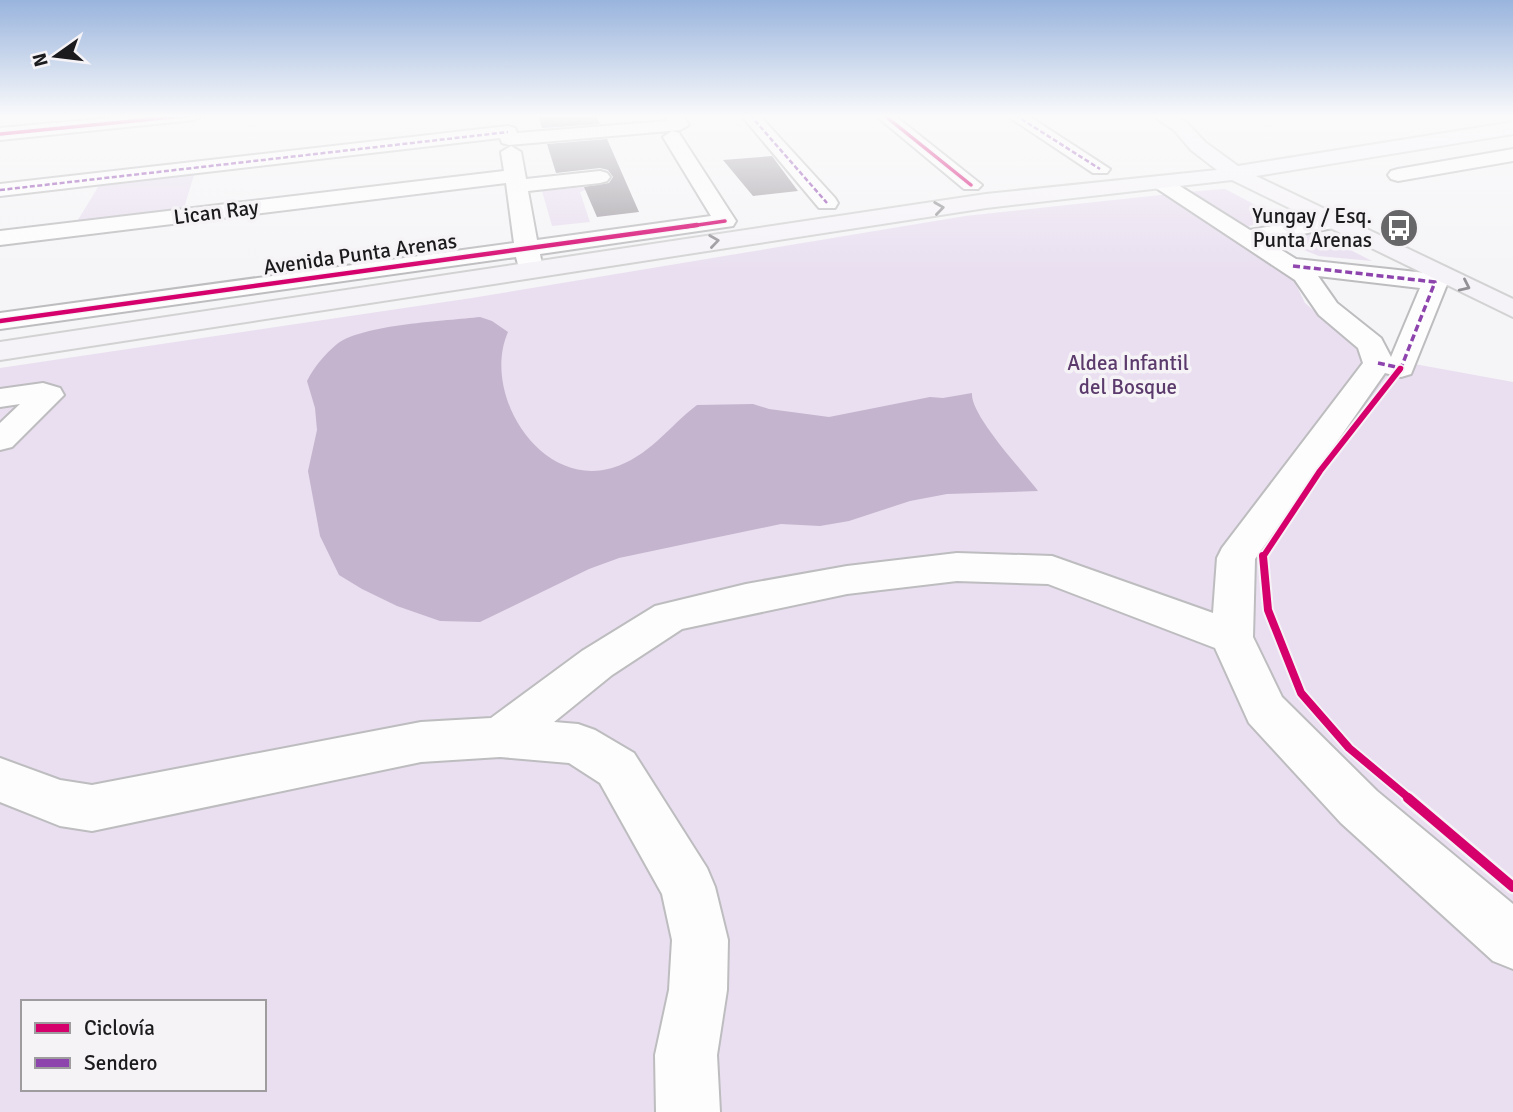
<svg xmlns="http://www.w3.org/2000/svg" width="1513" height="1112" viewBox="0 0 1513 1112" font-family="Signika,sans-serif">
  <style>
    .green { fill: #e9dff0; fill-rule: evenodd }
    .water { fill: #c4b4cd }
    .building { fill: #a49fa6 }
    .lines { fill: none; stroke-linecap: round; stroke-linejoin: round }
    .minor-casing { stroke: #bdbcbe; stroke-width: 4 }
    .major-casing { stroke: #d2d2d3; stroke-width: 4 }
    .minor { fill: #fefdfe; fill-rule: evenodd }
    .major { fill: #f6f3f8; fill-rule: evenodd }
    .quiet-far1 { stroke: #8e44ad; stroke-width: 2.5; stroke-dasharray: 5 2.5; stroke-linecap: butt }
    .quiet { stroke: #8e44ad; stroke-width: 3.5; stroke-dasharray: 7 3.5; stroke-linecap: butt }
    .cycleway-far4-casing { stroke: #f6f3f7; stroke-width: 6 }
    .cycleway-far3-casing { stroke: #f6f3f7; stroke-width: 7 }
    .cycleway-far2-casing { stroke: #f6f3f7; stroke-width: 10 }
    .cycleway-far1-casing { stroke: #f6f3f7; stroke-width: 12 }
    .cycleway-casing { stroke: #f6f3f7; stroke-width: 15 }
    .cycleway-far4 { stroke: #d6006c; stroke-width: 3.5 }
    .cycleway-far3 { stroke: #d6006c; stroke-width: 4.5 }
    .cycleway-far2 { stroke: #d6006c; stroke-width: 6 }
    .cycleway-far1 { stroke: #d6006c; stroke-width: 8 }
    .cycleway { stroke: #d6006c; stroke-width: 10 }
    .oneway { stroke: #939195 }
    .labels { text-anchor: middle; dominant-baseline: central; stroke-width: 7; stroke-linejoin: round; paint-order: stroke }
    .far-street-label { font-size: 21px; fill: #1b1a1c; stroke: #f6f3f7 }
    .far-poi-label { font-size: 21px; fill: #1b1a1c; stroke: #f6f3f7; text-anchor: end }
    .far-park-label { font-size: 21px; fill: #5b3a6c; stroke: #f6f3f7 }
  </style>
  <rect width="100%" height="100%" fill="#f5f4f6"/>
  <!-- green -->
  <path class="green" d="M195,172L183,211L76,223L100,184Z
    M596,186L580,192L590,222L552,226L542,191Z
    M1225,189L1280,218L1246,227L1185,192Z
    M1170,194L1288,268L1305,303L1365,355L1513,382V1112H0V368L472,298L965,216ZM23,1002H264V1089H23Z
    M1298,234L1323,236L1372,261L1319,256L1274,238Z"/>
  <!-- water -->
  <path class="water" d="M480,317L492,321L508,332C481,393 540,489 612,468C649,457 668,427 697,405L753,404L769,409L829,417L930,397L943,398L972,393C970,415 1022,470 1038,491L947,494L910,501L849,521L820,526L781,524L690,543L619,558L589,569L480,622L440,621L397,606L362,589L339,575L320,536L308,471L317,430L315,408L307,381C314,367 325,354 337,344C363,324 447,321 480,317Z"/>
  <!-- building -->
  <path class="building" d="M538,115H596L600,124L542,128Z
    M607,139L639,212L597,217L584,187L609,183L613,177L608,170L600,168L556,173L547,144Z
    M772,156L798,191L753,196L723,160Z"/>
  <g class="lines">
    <defs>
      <path id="minor" d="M144,115H203L194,120L0,140V128Z
        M664,115H682L689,125L680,130L509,145L502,143L500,138L0,196V184L508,126L515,128L517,133L668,121Z
        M741,115H759L835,198L838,203L835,208H819Z
        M875,115H894L982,185L978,189H964Z
        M1006,115H1027L1110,169L1107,173H1093Z
        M672,131L679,133L736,221L733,226L540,254L543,270L539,275L530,278L521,275L516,257L0,329V313L514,243L506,183L0,245V231L504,171L501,152L511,146L521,152L526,179L600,171L607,173L610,177L607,181L600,183L528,191L537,240L711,216L663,137Z
        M1513,149V161L1398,181L1391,179L1388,175L1391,171L1398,169Z
        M1160,176L1167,178L1250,230L1330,215L1338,217L1341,222L1338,227L1267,241L1296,259L1435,274L1444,277L1448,282L1411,374L1401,377L1385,373L1255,559L1253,637L1282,697L1377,791L1513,904V969L1493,961L1341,823L1249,723L1215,648L1048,584L957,581L847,594L682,629L612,675L554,722L578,724L595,730L634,753L707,868L715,887L728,940L727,990L717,1055L720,1112H656L655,1055L669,990L672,940L662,894L600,783L569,763L500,757L421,762L92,831L60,826L0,802V758L60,780L92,785L421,722L491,718L582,651L655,606L746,584L847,566L957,553L1052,556L1213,613L1217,558L1222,548L1363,363L1358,348L1319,315L1295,280L1153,186L1150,182L1153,178ZM1318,276L1420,288L1391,357L1381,338L1337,303Z
        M43,383L60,388L64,395L12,447L0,450V423L20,404L0,407V389Z"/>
      <path id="major" d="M1152,115H1173L1186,122L1205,142L1238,166L1513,122V134L1256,176L1513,299V317L1232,180L986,208L0,360V342L986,194L1217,170L1191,150L1174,130Z"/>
    </defs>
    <!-- minor casing -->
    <use href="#minor" class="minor-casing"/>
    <!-- major casing -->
    <use href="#major" class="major-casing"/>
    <!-- minor -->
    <use href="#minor" class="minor"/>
    <!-- major -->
    <use href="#major" class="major"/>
    <!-- quiet-far1 -->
    <path class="quiet-far1" d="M750,115L827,203
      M1015,115L1100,169
      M0,190L508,132"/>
    <!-- quiet -->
    <path class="quiet" d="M1293,266L1435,282L1401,368L1378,363"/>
    <defs>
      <path id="cycleway-far4" d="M884,115L971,185
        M0,134L194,115
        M684,227L725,221"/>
      <path id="cycleway-far3" d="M0,321L697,225
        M1399,371L1401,368"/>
      <path id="cycleway-far2" d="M1263,557L1320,471L1400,369"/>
      <path id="cycleway-far1" d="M1263,556L1268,610L1301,693L1349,748L1410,799"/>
      <path id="cycleway" d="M1408,798L1513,887"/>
    </defs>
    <!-- cycleway-far4 casing -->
    <use href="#cycleway-far4" class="cycleway-far4-casing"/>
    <!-- cycleway-far3 casing -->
    <use href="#cycleway-far3" class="cycleway-far3-casing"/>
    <!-- cycleway-far2 casing -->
    <use href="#cycleway-far2" class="cycleway-far2-casing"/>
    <!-- cycleway-far1 casing -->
    <use href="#cycleway-far1" class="cycleway-far1-casing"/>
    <!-- cycleway casing -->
    <use href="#cycleway" class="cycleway-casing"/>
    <!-- cycleway-far4 -->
    <use href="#cycleway-far4" class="cycleway-far4"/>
    <!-- cycleway-far3 -->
    <use href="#cycleway-far3" class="cycleway-far3"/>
    <!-- cycleway-far2 -->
    <use href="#cycleway-far2" class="cycleway-far2"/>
    <!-- cycleway-far1 -->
    <use href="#cycleway-far1" class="cycleway-far1"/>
    <!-- cycleway -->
    <use href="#cycleway" class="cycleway"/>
  </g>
  <!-- one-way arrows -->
  <defs><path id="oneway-chevron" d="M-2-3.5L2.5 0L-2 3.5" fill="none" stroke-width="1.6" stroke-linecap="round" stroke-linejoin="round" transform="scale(1.75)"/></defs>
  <g class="oneway">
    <use href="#oneway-chevron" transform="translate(939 208) rotate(-8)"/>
    <use href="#oneway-chevron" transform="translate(714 241) rotate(-8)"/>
    <use href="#oneway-chevron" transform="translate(1465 286) rotate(25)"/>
  </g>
  <!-- sky -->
  <linearGradient id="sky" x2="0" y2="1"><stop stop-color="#99b4dd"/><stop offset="0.43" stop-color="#fafafb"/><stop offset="1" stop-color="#fafafb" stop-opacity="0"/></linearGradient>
  <rect width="1513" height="270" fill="url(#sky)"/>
  <!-- icons -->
  <defs>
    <symbol id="bus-disc" viewBox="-11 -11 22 22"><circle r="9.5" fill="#676668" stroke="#f6f3f7"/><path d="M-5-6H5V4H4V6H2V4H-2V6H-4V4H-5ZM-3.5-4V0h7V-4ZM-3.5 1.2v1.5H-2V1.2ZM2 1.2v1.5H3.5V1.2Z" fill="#fff"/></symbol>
  </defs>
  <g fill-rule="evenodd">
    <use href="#bus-disc" x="1377" y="206" width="44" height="44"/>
  </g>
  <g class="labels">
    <!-- far-street labels -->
    <g class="far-street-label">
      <text transform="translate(216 212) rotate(-7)">Lican Ray</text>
      <text transform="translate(360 254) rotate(-8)">Avenida Punta Arenas</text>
    </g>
    <!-- far-poi labels -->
    <g class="far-poi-label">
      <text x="1372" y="216">Yungay / Esq.<tspan x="1372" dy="24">Punta Arenas</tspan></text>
    </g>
    <!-- far-park labels -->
    <g class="far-park-label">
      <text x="1128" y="363">Aldea Infantil<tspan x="1128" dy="24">del Bosque</tspan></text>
    </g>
  </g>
  <!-- legend -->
  <rect x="21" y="1000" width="245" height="91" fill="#f6f3f7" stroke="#9e9c9f" stroke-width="2"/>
  <rect x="35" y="1023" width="35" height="10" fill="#d6006c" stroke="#9e9c9f" stroke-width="2"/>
  <text x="84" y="1035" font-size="21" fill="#1b1a1c">Ciclovía</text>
  <rect x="35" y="1058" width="35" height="10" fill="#8e44ad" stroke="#9e9c9f" stroke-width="2"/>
  <text x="84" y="1070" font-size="21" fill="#1b1a1c">Sendero</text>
  <!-- north arrow -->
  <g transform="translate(56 56) rotate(256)" stroke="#f6f3f7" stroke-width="5" paint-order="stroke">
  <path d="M0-5L12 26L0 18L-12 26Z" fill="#1b1a1c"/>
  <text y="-10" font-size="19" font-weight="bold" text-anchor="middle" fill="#1b1a1c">N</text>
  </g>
</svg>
